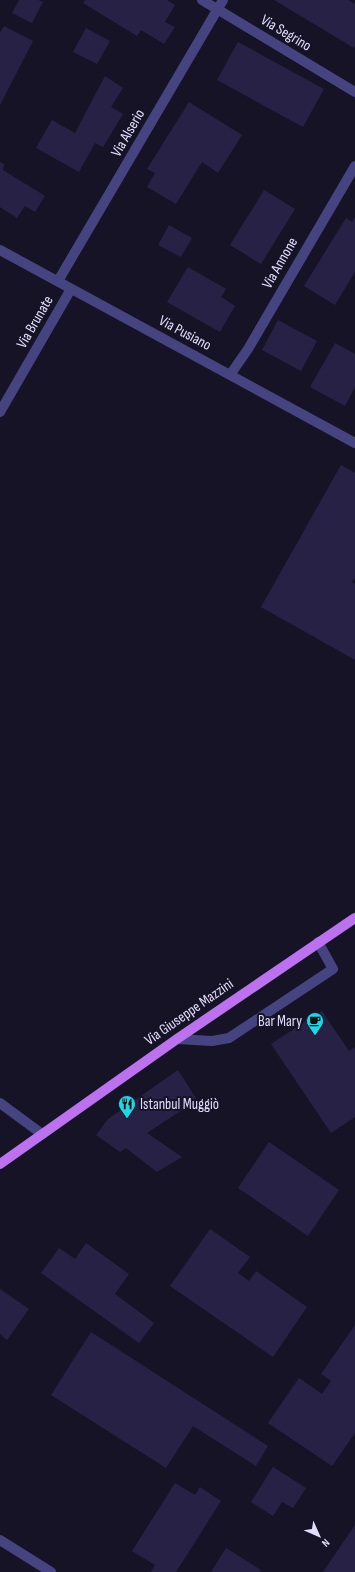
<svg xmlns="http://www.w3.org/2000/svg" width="355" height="1572" viewBox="0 0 355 1572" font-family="'Sofia Sans Condensed',sans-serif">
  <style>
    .building { fill: #282146 }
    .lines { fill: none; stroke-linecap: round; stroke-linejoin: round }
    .service { stroke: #454480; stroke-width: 10 }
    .minor { stroke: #454480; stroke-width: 10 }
    .primary { stroke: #bc71ee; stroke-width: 10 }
    .labels { text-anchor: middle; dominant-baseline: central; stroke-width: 4; stroke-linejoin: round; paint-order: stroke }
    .street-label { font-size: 15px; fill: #e0ddfb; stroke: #161327 }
    .poi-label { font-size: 15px; fill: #e0ddfb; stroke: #161327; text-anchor: end }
  </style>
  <rect width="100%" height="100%" fill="#161327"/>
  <!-- building -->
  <path class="building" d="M19,0H38L43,2L32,23L12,13Z
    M85,0H167L175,5L165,22L175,27L164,44L141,30L137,36L83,3Z
    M274,0H348L355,4V46L354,48Z
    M4,26L33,41L0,105V33Z
    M86,28L110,41L97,64L73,52Z
    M238,42L324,89L303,127L217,80Z
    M105,76L123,88L111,107L123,114L103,147L95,143L79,172L36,148L52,120L75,133Z
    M189,102L242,135L218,173L202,162L176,204L147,187L155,173L147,169Z
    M0,162L4,164L3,170L45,196L35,212L25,206L17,218L0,207Z
    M264,190L295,209L261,264L230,245Z
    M355,217V272L335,305L304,286L346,218L352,222Z
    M169,225L192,238L181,257L158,245Z
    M188,267L226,289L221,297L235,306L220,332L167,302Z
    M278,320L317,341L301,371L262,350Z
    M335,343L355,354V387L345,406L310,387Z
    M341,465L355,473V578L352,582L355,584V660L261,607Z
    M322,1011L349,1051L355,1047V1117L331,1133L271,1044Z
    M178,1070L197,1100L147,1133L182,1157L157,1172L126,1148L120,1152L96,1135L108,1119Z
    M269,1142L339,1190L308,1236L238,1188Z
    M210,1229L250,1257L238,1273L249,1281L256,1271L307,1307L273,1357L170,1286Z
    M86,1243L129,1274L115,1294L154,1323L139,1343L41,1273L59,1248L75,1259Z
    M0,1289L29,1309L7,1340L0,1334Z
    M355,1325V1433L332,1466L268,1423L299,1378L322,1394L331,1381L321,1374Z
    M91,1332L268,1446L256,1466L193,1426L166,1468L51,1395Z
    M273,1467L306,1488L293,1508L282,1502L273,1516L251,1502Z
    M175,1483L195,1495L200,1487L221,1501L176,1572H151L155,1565L132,1551Z
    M355,1525V1572H323Z
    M226,1548L261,1570L259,1572H211Z"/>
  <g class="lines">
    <!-- service -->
    <path class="service" d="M177,1039L212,1041L229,1038L333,969L318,942
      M0,1540L51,1572"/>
    <!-- minor -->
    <path class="minor" d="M202,0L355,92
      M0,250L355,443
      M58,281L223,0
      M230,375L248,349L355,166
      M0,412L71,289
      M0,1103L42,1134"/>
    <!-- primary -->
    <path class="primary" d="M0,1164L177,1039L355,918"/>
  </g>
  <!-- icons -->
  <defs>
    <symbol id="cafe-pin" viewBox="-11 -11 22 30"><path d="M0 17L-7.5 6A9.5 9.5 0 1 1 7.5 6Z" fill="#20d5e4" stroke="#161327"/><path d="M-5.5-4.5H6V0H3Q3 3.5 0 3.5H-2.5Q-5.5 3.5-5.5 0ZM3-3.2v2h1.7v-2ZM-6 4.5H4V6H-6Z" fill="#111"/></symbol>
    <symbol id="restaurant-pin" viewBox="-11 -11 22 30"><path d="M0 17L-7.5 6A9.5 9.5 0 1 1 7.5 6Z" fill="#20d5e4" stroke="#161327"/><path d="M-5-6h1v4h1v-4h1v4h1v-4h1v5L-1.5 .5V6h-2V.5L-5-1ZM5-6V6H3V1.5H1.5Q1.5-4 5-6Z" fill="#111"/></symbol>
  </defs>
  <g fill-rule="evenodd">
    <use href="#cafe-pin" x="305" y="1011" width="20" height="27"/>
    <use href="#restaurant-pin" x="117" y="1094" width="20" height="27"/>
  </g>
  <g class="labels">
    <!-- street labels -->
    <g class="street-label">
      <text transform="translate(286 33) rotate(31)">Via Segrino</text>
      <text transform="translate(128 133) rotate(-60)">Via Alserio</text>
      <text transform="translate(280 263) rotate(-60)">Via Annone</text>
      <text transform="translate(35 322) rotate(-60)">Via Brunate</text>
      <text transform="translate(185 333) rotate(28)">Via Pusiano</text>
      <text transform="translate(189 1012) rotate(-35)">Via Giuseppe Mazzini</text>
    </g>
    <!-- poi labels -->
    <g class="poi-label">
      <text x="302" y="1021">Bar Mary</text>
      <text x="140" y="1104" text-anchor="start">Istanbul Muggiò</text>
    </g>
  </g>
  <!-- north arrow -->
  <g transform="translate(319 1536) rotate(135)" stroke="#161327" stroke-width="3" paint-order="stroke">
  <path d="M0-3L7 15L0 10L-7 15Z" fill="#e0ddfb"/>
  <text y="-6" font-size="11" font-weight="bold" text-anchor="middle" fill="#e0ddfb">N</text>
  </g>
</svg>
